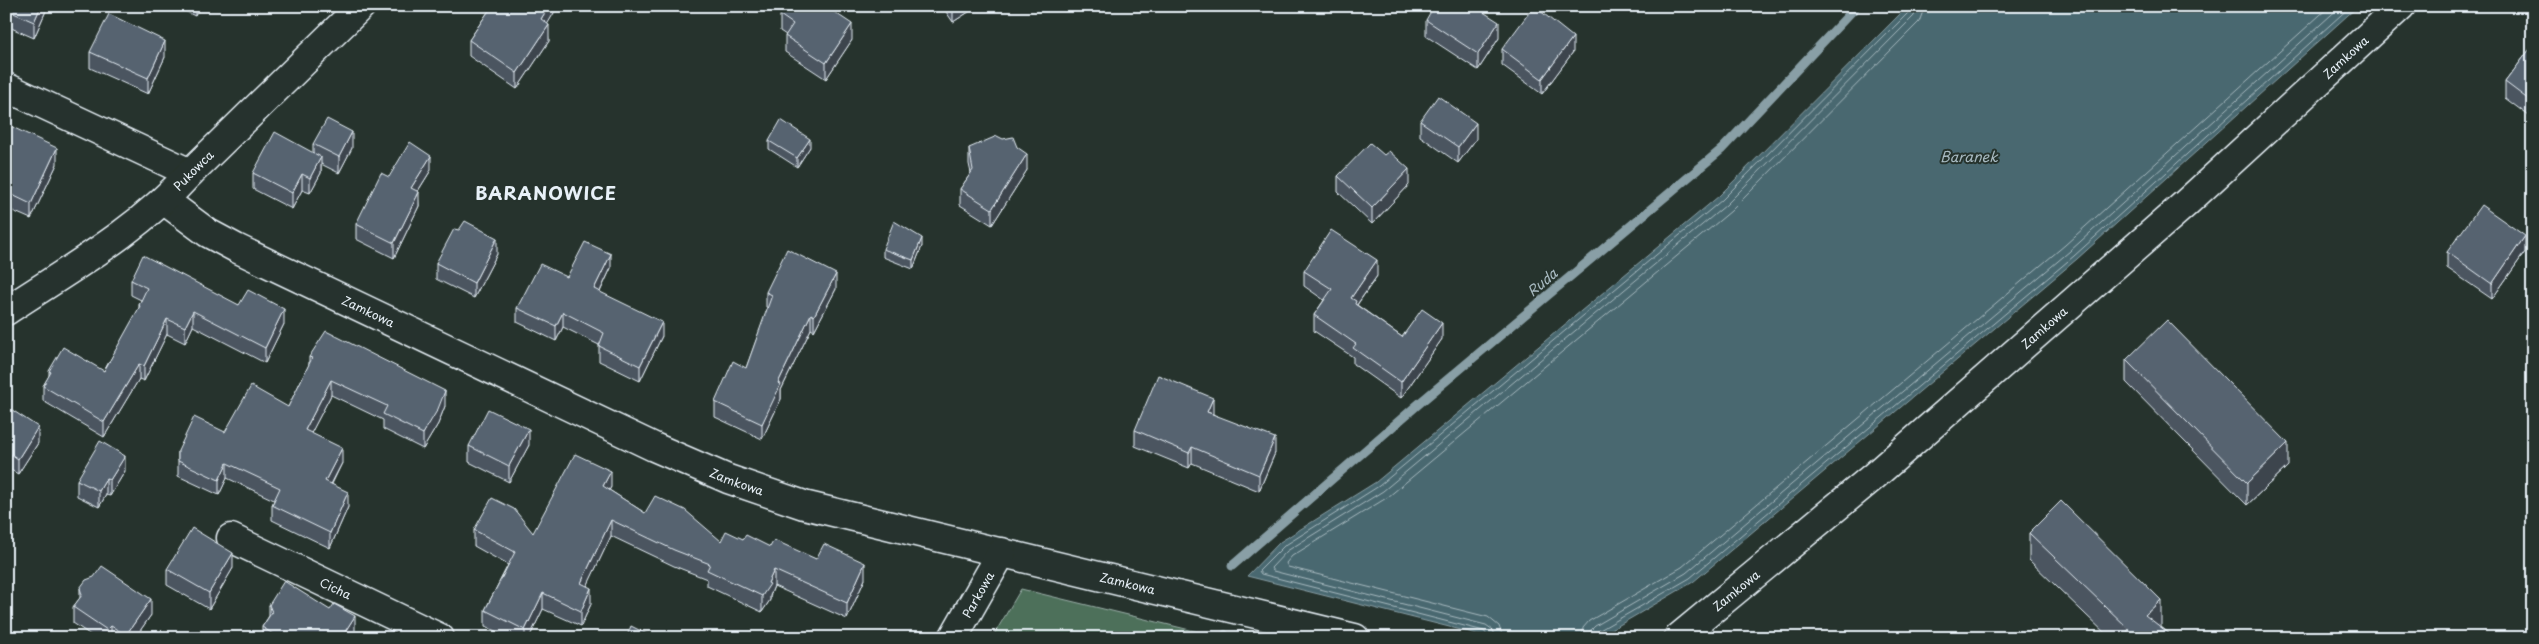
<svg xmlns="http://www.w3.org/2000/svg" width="2539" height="644" viewBox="0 0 2539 644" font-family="'Playpen Sans',sans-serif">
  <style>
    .green { fill: #4e6f5a; stroke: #9bb0a9 }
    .water { fill: #49686f; stroke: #899fa6 }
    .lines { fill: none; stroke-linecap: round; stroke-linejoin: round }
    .shore { stroke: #a8bac1; stroke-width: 1 }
    .stream { stroke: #899fa6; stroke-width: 9 }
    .minor-casing { stroke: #e8f1f8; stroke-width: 31 }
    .minor { stroke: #26332d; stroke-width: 28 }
    .wall { fill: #4b5560; stroke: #e8f1f8 }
    .shaded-wall { fill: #3d454e; stroke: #e8f1f8 }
    .building { fill: #576370; stroke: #e8f1f8 }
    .labels { text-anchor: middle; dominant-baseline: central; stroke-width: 4; stroke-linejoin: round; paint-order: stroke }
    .street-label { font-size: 12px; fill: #e8f1f8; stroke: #26332d }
    .water-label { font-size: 14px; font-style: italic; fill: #a8bac1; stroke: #26332d }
    .district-label { font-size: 18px; font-weight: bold; letter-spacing: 1px; fill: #e8f1f8; stroke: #26332d }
  </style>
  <rect width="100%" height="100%" fill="#26332d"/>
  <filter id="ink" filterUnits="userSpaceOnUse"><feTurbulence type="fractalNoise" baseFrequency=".02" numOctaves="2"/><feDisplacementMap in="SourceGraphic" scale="10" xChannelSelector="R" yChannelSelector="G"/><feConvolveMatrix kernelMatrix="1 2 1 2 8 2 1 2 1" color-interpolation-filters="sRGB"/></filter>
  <g filter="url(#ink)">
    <!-- green -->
    <path class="green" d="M1021,589L1223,638H992Z"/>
    <!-- water -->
    <path class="water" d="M1908,6H2358L2077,259L1693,582L1597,638H1493L1247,576L1280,542L1376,482L1719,196Z"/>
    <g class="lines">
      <!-- shore -->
      <path class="shore" d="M1489,638L1484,631L1261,574L1259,571L1284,546L1379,486L1722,200L1909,12L1911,6
        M1495,638L1493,630L1486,625L1273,571L1271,568L1287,551L1383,491L1726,205L1914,16L1917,6
        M1503,638L1499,626L1488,617L1288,567L1286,563L1292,556L1388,497L1731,211L1919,22L1925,6
        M1582,638L1583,628L1589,621L1682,567L2065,245L2330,6
        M1589,638L1590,631L1595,626L1686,573L2070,251L2341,6
        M1596,638L1598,631L1690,578L2074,256L2351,6"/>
      <!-- stream -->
      <path class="stream" d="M1232,566L1422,401L1722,149L1857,6
        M1225,638V635"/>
      <defs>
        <g id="minor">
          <path d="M6,87L190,173"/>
          <path id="s1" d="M165,201L208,233L236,248L654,447L728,479L804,505L1355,638"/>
          <path id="s2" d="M6,311C71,268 138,231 190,173L361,6"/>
          <path id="s3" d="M231,538L440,638"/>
          <path id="s4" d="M953,638L1002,552"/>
          <path id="s5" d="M1678,638L1874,476L2185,204L2401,6"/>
        </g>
      </defs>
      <!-- minor casing -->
      <use href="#minor" class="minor-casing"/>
      <!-- minor -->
      <use href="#minor" class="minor"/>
    </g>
    <!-- wall -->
    <path class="wall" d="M6,6H48L34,38L9,27L6,31Z
      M174,6H200L195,16Z
      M492,6H558L547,24L549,41L517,89L469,56V40Z
      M942,6H978L953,22Z
      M780,15L852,40L826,79L785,52V36L786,35L780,31Z
      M1426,20L1499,38L1478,70L1426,36Z
      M2533,45V119L2505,98V82Z
      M1502,49L1573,52L1542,94L1502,65Z
      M90,52L165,57L148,94L90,68Z
      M1420,121L1476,139L1458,163L1420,136Z
      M6,134L57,164L31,219L6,208Z
      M769,141L810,147L797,167L769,149Z
      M313,144L352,148L339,173L321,164V173L310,193L302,190L292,209L253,189V173L313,153Z
      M1017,147L1027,170L992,225L960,205V189L971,173L969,164V148Z
      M431,170L418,191L419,206L394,258L356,239V224L389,177Z
      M1338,176L1409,185L1372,224L1338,192Z
      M922,246L913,269L883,257V249Z
      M2447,252H2525L2492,299L2447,268Z
      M497,254L474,298L436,279V263Z
      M611,268L600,292L662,336L640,381L599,361V345L563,327L556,341L517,322V308L567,277Z
      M1304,271L1377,276L1357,305L1402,337L1442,339L1401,398L1353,364V357L1314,331V315L1324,300L1304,286Z
      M131,280L239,305L284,324L265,363L193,326L185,343L167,334L144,381L139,379L104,437L43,401V386L49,376V371H104L139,310V305L141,300L131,295Z
      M836,289L814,331L811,329L781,390V399L762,439L715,417V402L746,368L768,308L766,307V292Z
      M309,357L445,406L438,424L423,449L383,429V420L331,395L311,433L342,463L332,484L348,507L330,548L272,520V505L274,500L227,478L219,495L178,476V451L288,407L309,365Z
      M2126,360L2288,466L2247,505L2126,382Z
      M6,406L38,443L18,474L11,470Z
      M1213,414L1275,453L1259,491L1192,463L1189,468L1135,446V430Z
      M529,445L509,482L469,462V446Z
      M125,471L110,496L106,495L99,507L77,496V480Z
      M611,487L609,490L645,513L721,541L743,539L770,547L816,559L865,579L847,619L774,586L770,596V600L762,612L707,586V579L674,566L611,536L587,586L591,604L581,626L543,609L529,638H509L485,626V610L508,565L474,546V530L533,533Z
      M2029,533L2161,627L2175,638H2110L2029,560Z
      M233,568L209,609L167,585V569Z
      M80,588L151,615L135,638H95L73,623V607L80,598Z
      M269,605L355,632L351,638H262V627L269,616Z"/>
    <!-- shaded-wall -->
    <path class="shaded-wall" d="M41,6H48L34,38V22Z
      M195,6H200L195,16Z
      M549,6H558L541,35V19Z
      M953,6H978L953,22Z
      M9,11V27L6,31V15Z
      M1499,22V38L1478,70V54Z
      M852,24V40L826,79V63Z
      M549,25V41L517,89V73Z
      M1573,37V52L1542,94V79Z
      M165,41V57L148,94V78Z
      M1476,123V139L1458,163V147Z
      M352,132V148L339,173V157Z
      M810,139V147L797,167V158Z
      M57,148V164L31,219V204Z
      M1027,154V170L992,225V209Z
      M431,156V170L411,202V188Z
      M321,157V173L310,193V178Z
      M1409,169V185L1372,224V208Z
      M302,174V190L292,209V193Z
      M419,192V206L394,258V243Z
      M2525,236V252L2492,299V284Z
      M497,238V254L474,298V283Z
      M922,238V246L913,269V260Z
      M611,254V268L594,304V289Z
      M1377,260V276L1356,306L1351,298Z
      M836,274V289L814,331V316Z
      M284,309V324L265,363V348Z
      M193,311V326L185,343V327Z
      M563,312V327L556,341V326Z
      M811,314V329L781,390V399L762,439V424L778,383Z
      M167,319V334L144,381V366Z
      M662,322V336L640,381V366Z
      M1442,323V339L1401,398V382Z
      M139,364V379L104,437V422Z
      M331,380V395L305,445V430Z
      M445,391V406L438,424L423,449V434Z
      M1213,398V414L1207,412Z
      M38,427V443L18,474V459Z
      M529,429V445L509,482V466Z
      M1275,438V453L1259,491V475Z
      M2288,443V466L2247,505V483Z
      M1192,447V463L1189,468V453Z
      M342,448V463L325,496V481Z
      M11,454V470L6,478V462Z
      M125,456V471L110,496V480Z
      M227,463V478L219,495V480Z
      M611,471V487L603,502V486Z
      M106,479V495L99,507V491Z
      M348,492V507L330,548V533Z
      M611,520V536L581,599V583Z
      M233,553V568L209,609V593Z
      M865,563V579L847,619V603Z
      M774,570V586L770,596V600L762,612V596Z
      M591,588V604L581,626V611Z
      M543,593V609L529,638H525V630Z
      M151,599V615L135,638H126V635Z
      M2161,600V627L2149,638L2145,615Z
      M355,616V632L351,638H341Z
      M111,626V638H107V630Z"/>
    <!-- building -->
    <path class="building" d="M6,6H41L34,22L9,11L6,15Z
      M492,6H549L541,19L549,25L517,73L469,40Z
      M786,6H825L852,24L826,63L785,36L793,24L780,15Z
      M1434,6H1474L1499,22L1478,54L1426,20Z
      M1534,6L1573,37L1542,79L1502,49Z
      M109,14L165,41L148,78L90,52Z
      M2533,45V103L2505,82Z
      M1438,96L1476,123L1458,147L1420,121Z
      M327,119L352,132L339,157L313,144Z
      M781,120L810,139L797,158L769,141Z
      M10,126L57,148L31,204L6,192V134Z
      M275,132L321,157L310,178L302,174L292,193L253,173Z
      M997,136L1003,139L1013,137L1017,147L1027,154L992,209L960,189L973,170L969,148Z
      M410,142L431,156L411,188L419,192L394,243L356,224L381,173L389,177Z
      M1370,143L1384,155L1389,151L1409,169L1372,208L1338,176Z
      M2481,205L2525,236L2492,284L2447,252Z
      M465,221L497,238L474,283L436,263L454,229L459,230Z
      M894,221L922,238L913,260L883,249Z
      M1331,230L1377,260L1351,298L1356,301L1355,304L1402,337L1422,309L1442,323L1401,382L1353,348L1356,344L1314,315L1332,289L1304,271Z
      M585,242L611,254L594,289L662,322L640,366L599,346L604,333L563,312L556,326L517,308L540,264L567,277Z
      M787,249L836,274L814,316L811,314L778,383L781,384L762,424L715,402L733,361L746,368L772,295L766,292Z
      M143,255L239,305L248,290L284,309L265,348L193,311L185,327L167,319L144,366L139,364L104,422L43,386L51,372L49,371L63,347L104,371L140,306L139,305L147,288L131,280Z
      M2167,320L2288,443L2247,483L2126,360Z
      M326,331L445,391L438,409L423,434L383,414L387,406L331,380L305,430L342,448L325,481L348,492L330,533L272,505L280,488L227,463L219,480L178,461V451L194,417L225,432L251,386L288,407L312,358L309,357Z
      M1158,375L1213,398L1207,412L1275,438L1259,475L1192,447L1189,453L1135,430Z
      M6,406L38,427L18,459L11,454L6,462Z
      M488,409L529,429L509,466L469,446Z
      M100,441L125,456L110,480L106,479L99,491L77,480Z
      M575,454L611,471L603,486L645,513L655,496L685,510L721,541L726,531L743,539L746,535L770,547L774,540L816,559L824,544L865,563L847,603L774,570L768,583L770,584L762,596L707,570L710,564L674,550L611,520L581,583L591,588L581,611L543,593L525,630L485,610L515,552L474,530L492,498L514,509L533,533Z
      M2061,501L2161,600L2145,615L2175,638H2123L2129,629L2029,533Z
      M192,528L233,553L209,593L167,569Z
      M102,566L151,599L126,635L111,626L107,630L73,607L82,595L80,588L86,580L94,577Z
      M284,581L330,610L334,604L355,616L341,638H279L262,627L272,612L269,605Z
      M631,626L655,638H626Z"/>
  </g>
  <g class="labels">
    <!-- street labels -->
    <g class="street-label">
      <text stroke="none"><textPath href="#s5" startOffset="885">Zamkowa</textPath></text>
      <text stroke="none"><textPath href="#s2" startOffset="235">Pukowca</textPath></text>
      <text stroke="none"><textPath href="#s1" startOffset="232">Zamkowa</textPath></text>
      <text stroke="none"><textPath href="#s5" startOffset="480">Zamkowa</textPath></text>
      <text stroke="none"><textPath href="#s1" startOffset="638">Zamkowa</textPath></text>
      <text stroke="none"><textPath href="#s1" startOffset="1042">Zamkowa</textPath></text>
      <text stroke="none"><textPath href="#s3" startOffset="116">Cicha</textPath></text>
      <text stroke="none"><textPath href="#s5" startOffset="75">Zamkowa</textPath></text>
      <text stroke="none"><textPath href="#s4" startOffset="50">Parkowa</textPath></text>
    </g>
    <!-- water labels -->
    <g class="water-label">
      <text x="1969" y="156">Baranek</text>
      <text transform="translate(1542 282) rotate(-40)">Ruda</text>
    </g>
    <!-- district labels -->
    <g class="district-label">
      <text x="546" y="192">BARANOWICE</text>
    </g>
  </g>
  <!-- margin -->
  <rect width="2539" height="644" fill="none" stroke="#26332d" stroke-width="25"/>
  <rect x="12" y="12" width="2514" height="619" fill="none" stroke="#e8f1f8" stroke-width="2" filter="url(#ink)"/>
</svg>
